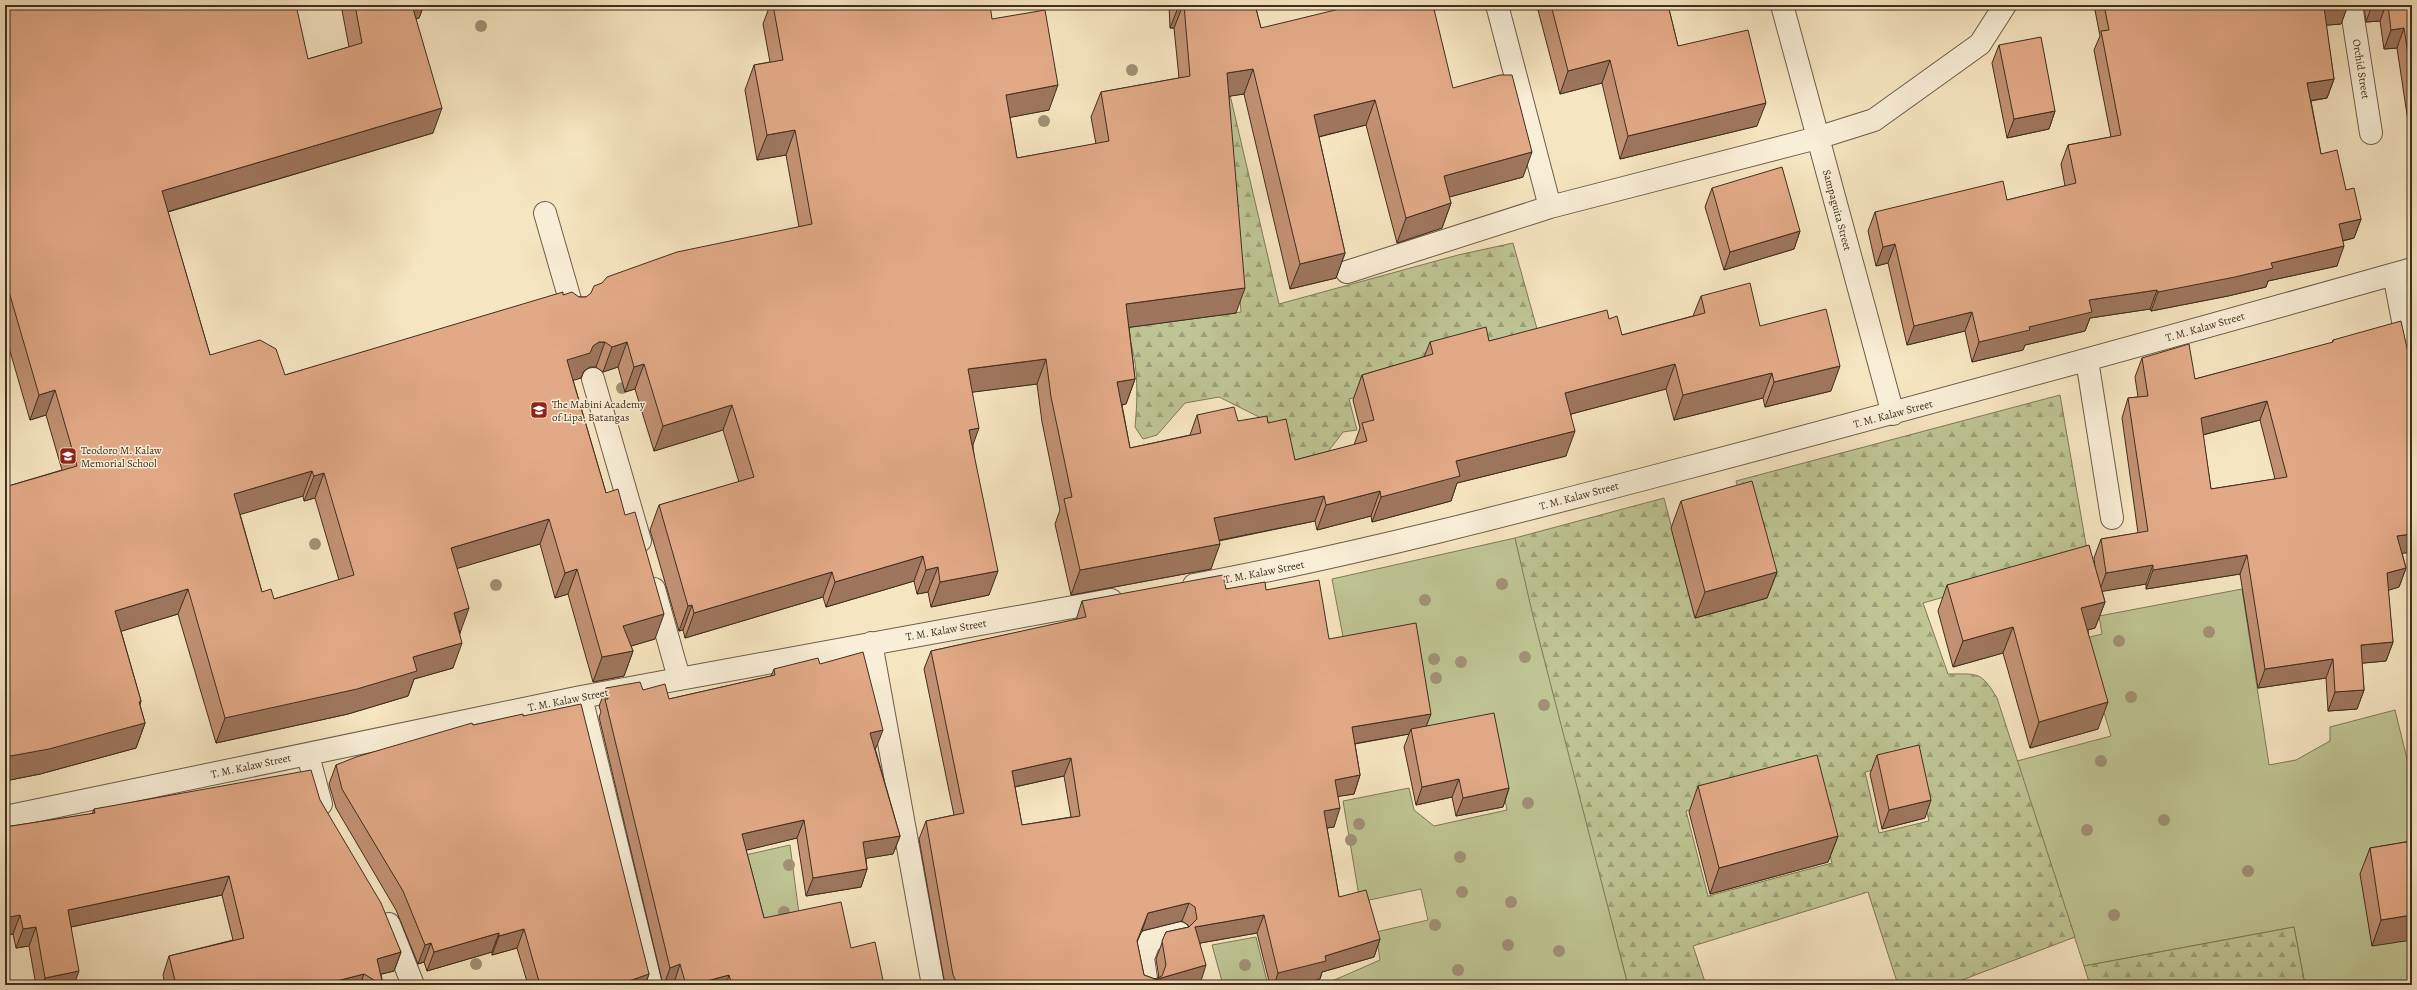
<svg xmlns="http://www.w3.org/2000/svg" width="2417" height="990" viewBox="0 0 2417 990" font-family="Alegreya,serif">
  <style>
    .green { fill: #bec492; stroke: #807958 }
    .forest { fill: url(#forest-firs); stroke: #807958; fill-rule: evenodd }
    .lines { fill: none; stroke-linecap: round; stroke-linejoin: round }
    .minor-casing { stroke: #6e5c48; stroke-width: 24 }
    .minor { stroke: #f9eed7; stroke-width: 22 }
    .tree { fill: #a09175 }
    .wall { fill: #c29173; stroke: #412e1f; fill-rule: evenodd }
    .shaded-wall { fill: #9e765e; stroke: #412e1f }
    .building { fill: #e2a986; stroke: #412e1f; fill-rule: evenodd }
    .labels { text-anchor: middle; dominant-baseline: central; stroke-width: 3; stroke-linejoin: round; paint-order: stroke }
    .street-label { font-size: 11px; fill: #412e1f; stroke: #f9eed7 }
    .poi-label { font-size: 11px; fill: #412e1f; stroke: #f9eed7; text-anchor: start }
  </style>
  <defs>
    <pattern id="forest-firs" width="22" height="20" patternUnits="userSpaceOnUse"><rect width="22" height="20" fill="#bec492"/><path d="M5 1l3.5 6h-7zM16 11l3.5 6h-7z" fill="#9ca077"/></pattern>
  </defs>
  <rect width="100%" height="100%" fill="#f6e5c1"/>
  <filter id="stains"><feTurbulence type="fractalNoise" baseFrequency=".005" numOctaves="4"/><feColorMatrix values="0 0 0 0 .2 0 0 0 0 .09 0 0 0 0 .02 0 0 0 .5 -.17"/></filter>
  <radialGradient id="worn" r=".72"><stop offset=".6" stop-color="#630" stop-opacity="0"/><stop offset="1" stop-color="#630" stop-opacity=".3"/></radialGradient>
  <!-- green -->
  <path class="green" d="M1515,538L1628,985H1323L1380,960L1376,932L1428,920L1421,889L1360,902L1343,801L1409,788L1414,810L1434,826L1507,810L1490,727L1427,738L1345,647L1332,579Z
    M2242,589L2269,765L2296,760L2330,741V727L2395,710L2412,779V985H2305L2294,927L2084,966L2017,761L2111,736L2082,639L2102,634L2099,616Z
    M790,845L801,929L777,985L741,856Z
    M1256,937L1268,985H1223L1212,945Z"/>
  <!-- forest -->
  <path class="forest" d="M1223,65L1279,304L1458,255L1513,243L1539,336L1387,388L1349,399L1357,430L1343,432L1314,470L1292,459L1277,426L1219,397L1185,403L1157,435L1143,439L1135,427C1138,396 1139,357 1125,328L1241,312Z
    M2060,395L2088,556L1923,603L1948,674C1978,674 1981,671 1997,698L2075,937L1949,985H1898L1868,892L1693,946L1706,985H1628L1533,616L1515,538L1664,498L1695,618L1767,598L1736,481ZM1915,760L1929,821L1879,833L1865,772ZM1810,778L1832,863L1708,896L1686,811Z
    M2294,927L2305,985H2090L2084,966Z"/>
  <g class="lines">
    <defs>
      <path id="minor" d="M1497,5L1550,207
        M1782,5L1893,414
        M2351,5L2371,133
        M545,213L573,310
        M1347,272L1550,207L1817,138L1874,120L1980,44L2005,5
        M2394,274L2412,368
        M2087,360L2112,518
        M593,379L640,541
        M1194,585C1360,554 1523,511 1686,468C1929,404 2170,337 2412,269
        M654,589L679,678
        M871,643L933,985
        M581,697L651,985
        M308,755L321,804
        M5,817L581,697L1111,600
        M389,924L413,985
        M1147,985L1143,958L1150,940L1179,933"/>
    </defs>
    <!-- minor casing -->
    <use href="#minor" class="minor-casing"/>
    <!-- minor -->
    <use href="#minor" class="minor"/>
  </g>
  <!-- trees -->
  <g class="tree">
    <circle cx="481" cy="26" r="6"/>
    <circle cx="1132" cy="70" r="6"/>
    <circle cx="1044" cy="121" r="6"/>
    <circle cx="622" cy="388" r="6"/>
    <circle cx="315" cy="544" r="6"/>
    <circle cx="1502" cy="584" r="6"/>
    <circle cx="496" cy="585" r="6"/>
    <circle cx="1425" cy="600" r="6"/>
    <circle cx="2209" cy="632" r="6"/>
    <circle cx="2119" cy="641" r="6"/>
    <circle cx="1525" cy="657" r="6"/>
    <circle cx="1434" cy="659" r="6"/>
    <circle cx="1461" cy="662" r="6"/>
    <circle cx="1436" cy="678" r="6"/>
    <circle cx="2131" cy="697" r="6"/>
    <circle cx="1544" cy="705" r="6"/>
    <circle cx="2101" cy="761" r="6"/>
    <circle cx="1528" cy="803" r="6"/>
    <circle cx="2164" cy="820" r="6"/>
    <circle cx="1359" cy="824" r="6"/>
    <circle cx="2087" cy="830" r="6"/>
    <circle cx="1351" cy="840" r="6"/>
    <circle cx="1460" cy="857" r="6"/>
    <circle cx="789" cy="865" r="6"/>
    <circle cx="2248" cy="871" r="6"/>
    <circle cx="1462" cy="892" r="6"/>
    <circle cx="1511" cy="902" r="6"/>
    <circle cx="784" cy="912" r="6"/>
    <circle cx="2114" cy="915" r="6"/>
    <circle cx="1435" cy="925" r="6"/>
    <circle cx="1508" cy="945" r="6"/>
    <circle cx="1559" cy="951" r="6"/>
    <circle cx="476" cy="964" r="6"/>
    <circle cx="1245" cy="965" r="6"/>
    <circle cx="1458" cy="970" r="6"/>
  </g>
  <!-- wall -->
  <path class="wall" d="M5,5L308,59L349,47L341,5H424L419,18L416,19L433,133L168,212L210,355L285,375L563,295L579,297H586L799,227L786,155L757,160L745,90L754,65L770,62L763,24L770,5L992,19L1049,110L1010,117L1017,158L1096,144L1091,117L1101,92L1179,78L1174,28H1170L1169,5H1255L1261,28L1453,88L1523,177L1449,197L1451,203L1442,228L1397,243L1366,125L1319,137L1345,253L1336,278L1290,289L1244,94L1229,96L1236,313L1129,327L1135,379L1126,404L1122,405L1130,448L1190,435L1197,415L1238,421L1268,423L1295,460L1354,445L1360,428L1353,400L1362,375L1424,357L1430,342L1489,341L1609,319L1622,335L1693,316L1701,296L1760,326L1831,391L1765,407L1763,398L1674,420L1666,389L1571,414L1566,456L1457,483L1451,501L1372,522L1371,516L1317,530L1315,521L1219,541L1211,569L1071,595L1055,524L1060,510L1042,422L1037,384L972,392L973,446L989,595L931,607L928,592L917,594L914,581L826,607L823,597L685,638L683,630L679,631L650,530L659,505L739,482L723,430L654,451L635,389L625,392L618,367L603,372L596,367H590L584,371L581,378L573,380L606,493L655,639L631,646L633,651L624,676L593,682L568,594L555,598L540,544L457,568L460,633L453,668L414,679L408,696L348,714L216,743L178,614L121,631L141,701L140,705L145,723L136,748L40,774L5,781V487L62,470L46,415L30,420L5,334ZM303,496L304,501L315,498L339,580L274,599L262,592L240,514Z
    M1536,5H1668L1678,46L1757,126L1620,159L1602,83L1560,94L1538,10H1537Z
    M2094,5H2348L2341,24L2326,25L2334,79L2327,98L2311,101L2321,154L2346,190L2361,219L2354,238L2343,241L2337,266L2268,281L2266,287L2228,296L2151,311L2150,309L2090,318L2085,331L2025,345L2023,350L1972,362L1965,331L1907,345L1888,263L1876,266L1868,231L1875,212L2007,200L2065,186L2061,164L2068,145L2111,137L2094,50L2100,36Z
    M2364,5H2412V169L2408,151L2411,141L2397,48L2384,49L2380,21L2366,22Z
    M1999,45L2055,111L2049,129L2007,138L1992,63Z
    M1712,188L1800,231L1794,249L1724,270L1705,207Z
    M2333,340L2412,358V552L2402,553L2406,568L2399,587L2388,590L2393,642L2386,661L2362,663L2364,690L2357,709L2328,711L2326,678L2258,688L2240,574L2146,589V584L2102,591L2105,602L2095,628L2088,630L2098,729L2030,748L2003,653L1953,667L1938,611L1947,585L2095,567L2094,558L2101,539L2138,533L2122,418L2128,398L2138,397L2135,377L2142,358L2195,379L2332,343ZM2260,420L2275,479L2211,489L2203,435Z
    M1681,501L1777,572L1767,598L1695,618L1671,528Z
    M1226,589L1266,590L1329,639L1427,726L1509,788L1503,807L1456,816L1452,797L1416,805L1404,747L1409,734L1355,744L1360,775L1354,794L1338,796L1334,827L1327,828L1339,897L1380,939L1374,957L1322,972L1320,979L1297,985H1270L1257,933L1200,943V984L1195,985H945L919,839L926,821L954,815L924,669L931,651L1076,620L1082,601ZM1064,776L1071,817L1022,825L1015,787ZM1182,921L1188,925L1189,927L1166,932L1156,959L1159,978L1155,979L1144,975L1137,942L1142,931Z
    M820,664L876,748H875L900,836L893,854L866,858L867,869L861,887L806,896L797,838L746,850L764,918L851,948L884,985H674V983L666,985H663L599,717L601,712L599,706L606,688L643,690L669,699L771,676L774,669Z
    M523,716L649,974L645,985H528L517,948L492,955V952L427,971L424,962L418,964L396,910L336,808L329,784L336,765L473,725Z
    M1877,755L1925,818L1882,829L1870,774Z
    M1698,786L1838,836L1828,862L1710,894L1689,812Z
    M320,800L401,952L394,971L381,974L383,985H165L163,975L169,956L233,940L222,895L71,927L74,985H36L29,946L16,948L13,934L5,936V827L92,814L94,809Z
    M2412,841L2372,946L2360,874L2370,848Z"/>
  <!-- shaded-wall -->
  <path class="shaded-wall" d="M406,5H424L419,18L400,22Z
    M1179,5H1183L1174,28H1170Z
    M1539,5H1540L1538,10H1537Z
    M2348,5L2341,24L2317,26L2324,7Z
    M2372,5H2386L2380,21L2366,22Z
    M2404,28L2397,48L2384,49L2391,30Z
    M1610,60L1602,83L1560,94L1568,71Z
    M1253,69L1244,94L1218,98L1227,73Z
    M2334,79L2327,98L2300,102L2307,83Z
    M1058,85L1049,110L997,120L1006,95Z
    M1375,100L1366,125L1305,140L1314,115Z
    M1766,103L1757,126L1620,159L1628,136Z
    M442,108L433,133L153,216L162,191Z
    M2055,111L2049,129L2007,138L2014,119Z
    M795,130L786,155L757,160L767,135Z
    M1532,152L1523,177L1435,201L1444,176Z
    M1451,203L1442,228L1397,243L1406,218Z
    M2361,219L2354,238L2332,243L2339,224Z
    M1800,231L1794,249L1724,270L1730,252Z
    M1895,244L1888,263L1876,266L1883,247Z
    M2344,246L2337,266L2268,281L2266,287L2228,296L2151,311L2158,292L2271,263Z
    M1345,253L1336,278L1290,289L1300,264Z
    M1245,288L1236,313L1117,329L1126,304Z
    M2157,290L2150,309L2090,318L2085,331L2025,345L2023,350L1972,362L1979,342L2029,327L2089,300Z
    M1972,312L1965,331L1907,345L1914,326Z
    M599,342H605L596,367H590L584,371L581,378L558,385L567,360Z
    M627,342L618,367L603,372L612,347Z
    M1046,359L1037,384L958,394L968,369Z
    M644,364L635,389L625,392L634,367Z
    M1675,364L1666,389L1556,418L1565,393Z
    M1840,366L1831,391L1765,407L1774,382Z
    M1772,373L1763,398L1674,420L1683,395Z
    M1135,379L1126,404L1108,407L1117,382Z
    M55,390L46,415L30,420L39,395Z
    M2267,401L2260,420L2194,437L2201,418Z
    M732,405L723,430L654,451L663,426Z
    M979,428L970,453L969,430Z
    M1575,431L1566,456L1457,483L1451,501L1372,522L1381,497L1456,461Z
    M312,471L303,496L225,519L234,494Z
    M324,473L315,498L304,501L314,476Z
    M1380,491L1371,516L1317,530L1326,505Z
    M1324,496L1315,521L1205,543L1214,518Z
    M549,519L540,544L442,573L451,548Z
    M2412,534V552L2390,555L2397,536Z
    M1220,544L1211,569L1071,595L1080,570Z
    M2247,555L2240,574L2146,589L2153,570Z
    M923,556L914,581L826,607L835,582Z
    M2153,565L2146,584L2099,592L2106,573Z
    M938,567L928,592L917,594L926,570Z
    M2406,568L2399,587L2380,593L2387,573Z
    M577,569L568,594L555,598L565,573Z
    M998,571L989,595L931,607L940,582Z
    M832,572L823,597L685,638L694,613Z
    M1777,572L1767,598L1695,618L1705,592Z
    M188,589L178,614L106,636L115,611Z
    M2105,602L2095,628L2072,634L2081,608Z
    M692,605L683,630L679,631L688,606Z
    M469,608L460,633L454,613Z
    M664,614L655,639L614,651L623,626Z
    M2013,627L2003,653L1953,667L1963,641Z
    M2393,642L2386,661L2354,664L2361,645Z
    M462,643L453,668L414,679L408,696L348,714L216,743L225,718L413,657Z
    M633,651L624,676L593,682L602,657Z
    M2333,659L2326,678L2258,688L2265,669Z
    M2364,690L2357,709L2328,711L2335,692Z
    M2108,702L2098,729L2030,748L2039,722Z
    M1431,714L1424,732L1411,729L1409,734L1346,745L1352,727Z
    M145,723L136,748L40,774L5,781V757Z
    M883,730L876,748L864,751L870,733Z
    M1071,758L1064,776L1005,789L1012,771Z
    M1360,775L1354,794L1329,798L1335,780Z
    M1459,779L1452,797L1416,805L1422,787Z
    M1509,788L1503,807L1456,816L1463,798Z
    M1931,800L1925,818L1882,829L1889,810Z
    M1340,808L1334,827L1318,829L1324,811Z
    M804,820L797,838L735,853L742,834Z
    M900,836L893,854L856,860L863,842Z
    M1838,836L1828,862L1710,894L1719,868Z
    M867,869L861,887L806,896L813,878Z
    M229,876L222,895L61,929L68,910Z
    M1189,903L1182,921L1142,931L1148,913Z
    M20,915L13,934L5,936V918Z
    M1264,915L1257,933L1189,945L1195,927Z
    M2412,915V940L2372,946L2381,920Z
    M36,927L29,946L16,948L23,929Z
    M524,929L517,948L492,955L499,936Z
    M499,933L492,952L427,971L434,952Z
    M1380,939L1374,957L1322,972L1320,979L1297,985H1274L1278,973L1325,956Z
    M431,943L424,962L418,964L425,945Z
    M401,952L394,971L370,977L377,959Z
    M680,964L674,983L666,985H664L670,968Z
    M1206,965L1200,984L1195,985H1143L1144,983Z
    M79,971L74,985H42L45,978Z
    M364,974L360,985H321Z
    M649,974L645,985H625L626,982Z
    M729,975L726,985H692Z"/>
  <!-- building -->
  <path class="building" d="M5,5H296L308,59L362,43L355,5H412L442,108L162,191L210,355L260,340L276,349L285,375L563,292V295L572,292L579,297H586L591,293L594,286L602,283L607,277L677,252L812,224L795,130L767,135L754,65L783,60L773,5H990L992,19L1045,10L1058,85L1006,95L1017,158L1109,141L1101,92L1190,76L1184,5H1255L1261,28L1356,5H1433L1453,88L1500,75H1512L1532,152L1444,176L1451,203L1406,218L1375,100L1314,115L1345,253L1300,264L1253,69L1227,73L1245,288L1126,304L1135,379L1117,382L1130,448L1201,433L1197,415L1234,407L1238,421L1267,416L1268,423L1286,419L1295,460L1367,441L1362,423L1374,420L1362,375L1433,354L1430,342L1486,327L1489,341L1607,310L1609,319L1617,316L1622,335L1705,313L1701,296L1750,283L1760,326L1826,309L1840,366L1774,382L1772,373L1683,395L1675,364L1565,393L1575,431L1456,461L1460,476L1381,497L1380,491L1326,505L1324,496L1214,518L1220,544L1080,570L1064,499L1072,497L1051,397L1046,359L968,369L979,428L969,430L998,571L940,582L938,567L926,570L923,556L835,582L832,572L694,613L692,605L688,606L659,505L754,477L732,405L663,426L644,364L634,367L627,342L612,347L605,342H599L593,346L590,353L567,360L606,493L618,489L625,515L635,512L664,614L623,626L633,651L602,657L577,569L565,573L549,519L451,548L469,608L454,613L462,643L413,657L417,671L357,689L225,718L188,589L115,611L141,701L139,702L145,723L49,749L5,757V487L77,466L55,390L39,395L5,278V152L8,151L5,138ZM312,471L314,476L324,473L354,575L274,599L271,589L262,592L234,494Z
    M1551,5H1668L1678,46L1748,30L1766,103L1628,136L1610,60L1568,71Z
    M2104,5H2345L2324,7L2334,79L2307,83L2321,154L2337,150L2346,190L2354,188L2361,219L2339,224L2344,246L2271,263L2273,268L2235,277L2158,292L2157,290L2089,300L2092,312L2029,327L2030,330L1979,342L1972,312L1914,326L1895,244L1883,247L1875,212L2003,181L2007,200L2076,183L2068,145L2121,135L2101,31L2109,30Z
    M2388,5H2412V80L2404,28L2391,30Z
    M2041,37L2055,111L2014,119L1999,45Z
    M1782,167L1800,231L1730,252L1712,188Z
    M2401,321L2409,357L2412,358V534L2397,536L2406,568L2387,573L2393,642L2361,645L2364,690L2335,692L2333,659L2265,669L2247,555L2153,570V565L2106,573L2101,539L2148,531L2128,398L2148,396L2142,358L2189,344L2195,379L2333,342V340ZM2267,401L2287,477L2211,489L2201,418Z
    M1752,481L1777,572L1705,592L1681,501Z
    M2089,545L2105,602L2081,608L2108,702L2039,722L2013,627L1963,641L1947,585Z
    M1223,575L1226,589L1265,582L1266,590L1319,580L1329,639L1416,623L1431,714L1352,727L1360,775L1335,780L1340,808L1324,811L1339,897L1366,890L1380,939L1325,956L1326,961L1278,973L1264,915L1195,927L1206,965L1144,983V985H958L953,975L926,821L964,813L931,651L1086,617L1082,601ZM1071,758L1080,816L1022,825L1012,771ZM1189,903L1195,907L1197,919L1189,927L1166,932L1162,941L1166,965L1162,976L1155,979L1144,975L1137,941L1148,913Z
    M863,652L883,730L870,733L900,836L863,842L867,869L813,878L804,820L742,834L764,918L841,902L851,948L875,942L884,985H732L729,975L692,985H686L680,964L670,968L605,699H608L606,688L640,682L643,690L665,684L669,699L775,675L774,669L818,658L820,664Z
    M581,704L649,974L626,982L627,985H540L524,929L499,936V933L434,952L431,943L425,945L403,891L342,789L336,765L356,757L472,723L473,725L523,714V716Z
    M1494,713L1509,788L1463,798L1459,779L1422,787L1411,729Z
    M1919,745L1931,800L1889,810L1877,755Z
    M1817,755L1838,836L1719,868L1698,786Z
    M311,770L320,800L381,903L401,952L377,959L383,985H382L364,974L321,985H176L169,956L244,938L229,876L68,910L79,971L45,978L36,927L23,929L20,915L5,918V827L95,813L94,809Z
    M2412,841V915L2381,920L2370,848Z"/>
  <!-- icons -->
  <defs>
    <symbol id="school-square" viewBox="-11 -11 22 22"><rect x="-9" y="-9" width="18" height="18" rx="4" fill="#8f2418" stroke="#f9eed7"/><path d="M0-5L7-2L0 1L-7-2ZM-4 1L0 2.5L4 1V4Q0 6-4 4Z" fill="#fff"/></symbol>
  </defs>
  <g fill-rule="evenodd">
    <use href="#school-square" x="529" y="400" width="20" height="20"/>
    <use href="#school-square" x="58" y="446" width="20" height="20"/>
  </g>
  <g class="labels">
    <!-- street labels -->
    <g class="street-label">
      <text transform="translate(2361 69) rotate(81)">Orchid Street</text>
      <text transform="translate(1837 210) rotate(75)">Sampaguita Street</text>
      <text transform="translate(2205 327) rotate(-16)">T. M. Kalaw Street</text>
      <text transform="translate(1893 414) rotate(-15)">T. M. Kalaw Street</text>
      <text transform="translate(1579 496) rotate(-15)">T. M. Kalaw Street</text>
      <text transform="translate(1264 572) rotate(-11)">T. M. Kalaw Street</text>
      <text transform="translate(946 630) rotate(-10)">T. M. Kalaw Street</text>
      <text transform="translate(568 700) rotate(-11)">T. M. Kalaw Street</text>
      <text transform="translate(251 766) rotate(-12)">T. M. Kalaw Street</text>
    </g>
    <!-- poi labels -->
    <g class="poi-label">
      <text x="552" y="404">The Mabini Academy<tspan x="552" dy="13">of Lipa, Batangas</tspan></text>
      <text x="81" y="450">Teodoro M. Kalaw<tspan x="81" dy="13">Memorial School</tspan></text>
    </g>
  </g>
  <!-- margin -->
  <rect width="2417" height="990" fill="none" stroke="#f6e5c1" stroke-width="20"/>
  <rect x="6" y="6" width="2405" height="978" fill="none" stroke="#412e1f" stroke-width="2"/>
  <rect x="10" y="10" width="2397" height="970" fill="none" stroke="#412e1f"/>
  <rect width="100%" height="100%" filter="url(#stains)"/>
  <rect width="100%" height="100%" fill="url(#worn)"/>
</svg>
